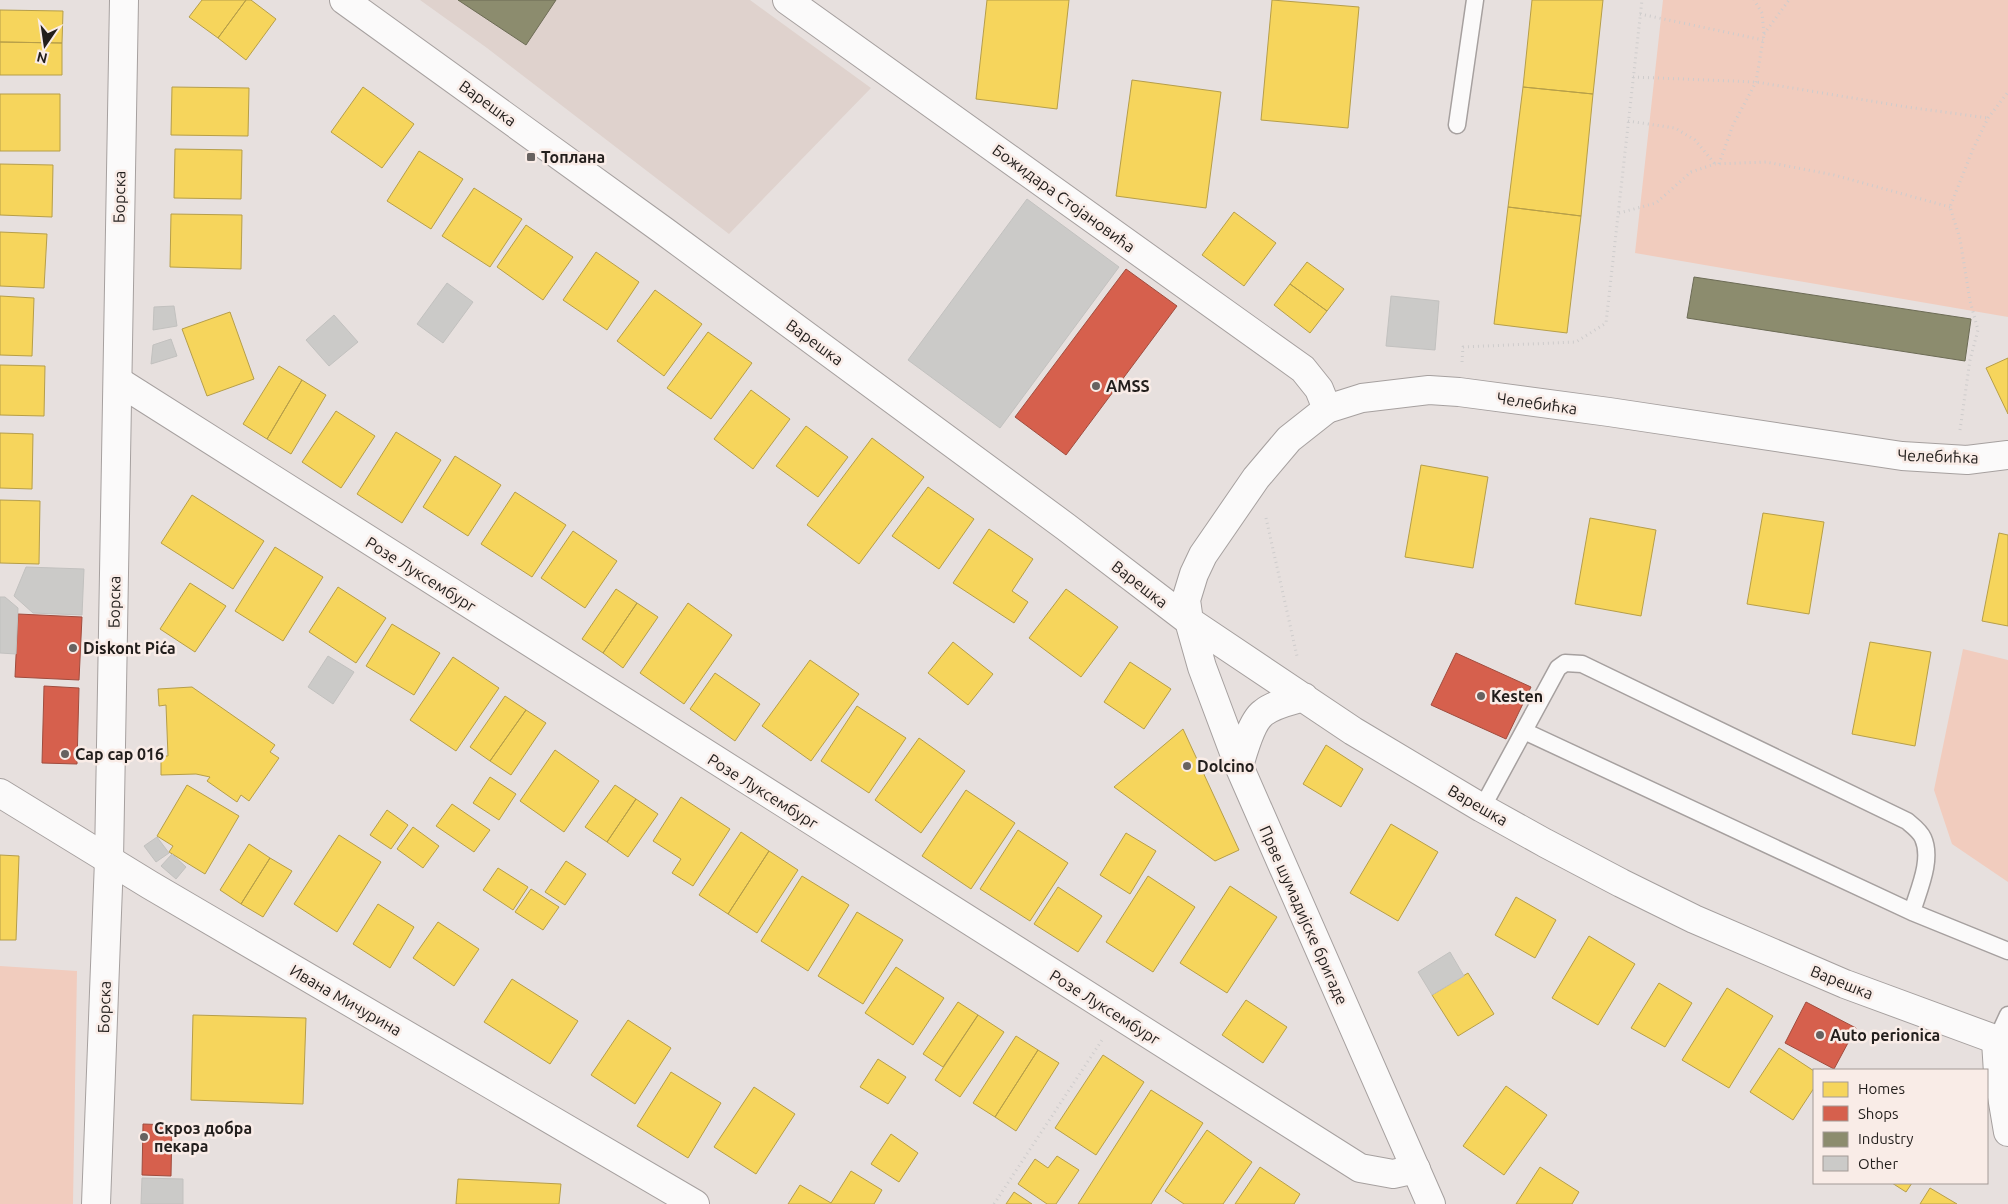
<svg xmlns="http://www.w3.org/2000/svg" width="2008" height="1204" viewBox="0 0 2008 1204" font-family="Ubuntu,sans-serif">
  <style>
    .built { fill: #dfd2cd }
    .green { fill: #f1ccbe }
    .homes { fill: #f6d55c; stroke: #b69e49 }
    .shops { fill: #d6604d; stroke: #a04c3e }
    .industry { fill: #8c8c6e; stroke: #6c6b55 }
    .building { fill: #cbcac8; stroke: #c2c1bf }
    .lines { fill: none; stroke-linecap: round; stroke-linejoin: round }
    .lane-casing { stroke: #a6a09f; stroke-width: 19 }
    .street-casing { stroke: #a6a09f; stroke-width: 30 }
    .secondary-casing { stroke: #a6a09f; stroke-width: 30 }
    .path { stroke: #cecccc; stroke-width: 3; stroke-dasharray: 1 4; stroke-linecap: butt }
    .lane { stroke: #fbfafa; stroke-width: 16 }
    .street { stroke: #fbfafa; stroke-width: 28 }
    .secondary { stroke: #fbfafa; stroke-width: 28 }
    .poi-dot { fill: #676260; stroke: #f9ece7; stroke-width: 2 }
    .labels { text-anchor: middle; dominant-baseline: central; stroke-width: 5; stroke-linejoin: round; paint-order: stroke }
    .street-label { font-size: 16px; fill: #221e1c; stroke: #f9ece7 }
    .poi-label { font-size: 16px; font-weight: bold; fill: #221e1c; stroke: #f9ece7; text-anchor: start }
  </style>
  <rect width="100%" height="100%" fill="#e7e0de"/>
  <!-- built -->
  <path class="built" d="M420,0H750L871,88L729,234L487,48Z"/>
  <!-- green -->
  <path class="green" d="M1663,0H2008V317L1635,253Z
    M1963,649L2008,660V882L1952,844L1934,790Z
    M0,966L77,971L73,1204H0Z"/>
  <!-- homes -->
  <path class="homes" d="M202,0H246L218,38L189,17Z
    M246,0H251L276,19L246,60L218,38Z
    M987,0H1069L1057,109L976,99Z
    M1272,0L1359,7L1348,128L1261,120Z
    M1532,0H1603L1593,94L1523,87Z
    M0,10L63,11L62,43L0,42Z
    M0,42L62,43V75H0Z
    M1132,80L1221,92L1206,208L1116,196Z
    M172,87L249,88L248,136L171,135Z
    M363,87L414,124L382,168L331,132Z
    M1523,87L1593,94L1581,216L1508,207Z
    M0,94H60V151H0Z
    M175,149L242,150L241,199L174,198Z
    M419,151L463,179L431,229L387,201Z
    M0,164L53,165L52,217L0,215Z
    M474,188L522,219L490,267L442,236Z
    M1508,207L1581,216L1567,333L1494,324Z
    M1234,212L1276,243L1244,286L1202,255Z
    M171,214L242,215L241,269L170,267Z
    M526,225L573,257L543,300L497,267Z
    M0,232L47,234L44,288L0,286Z
    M596,252L639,282L607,330L563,300Z
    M1307,262L1344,289L1327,311L1290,284Z
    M1290,284L1327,311L1310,333L1274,305Z
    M655,290L702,324L664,376L617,341Z
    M0,296L34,298L32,356L0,355Z
    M230,312L254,379L207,396L182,329Z
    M708,332L752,363L711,419L667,388Z
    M2008,358V414L1986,368Z
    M0,365L45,366L44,416L0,415Z
    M279,366L302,380L267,439L243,424Z
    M302,380L326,395L291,454L267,439Z
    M751,390L790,419L753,469L714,439Z
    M336,411L375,436L341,488L302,462Z
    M806,426L848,457L818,497L776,466Z
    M396,432L441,460L402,523L357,494Z
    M0,433L33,434L32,489L0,488Z
    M872,438L924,477L859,564L807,525Z
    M455,456L501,485L468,536L423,507Z
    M1421,465L1488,477L1473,568L1405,557Z
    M928,487L974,519L939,569L892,536Z
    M515,492L566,525L532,577L481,544Z
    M192,495L264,541L233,589L161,543Z
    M0,500L40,501L39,564L0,563Z
    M1763,513L1824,522L1809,614L1747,604Z
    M1590,518L1656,530L1641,616L1575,604Z
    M989,529L1033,559L1012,591L1028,602L1014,623L953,583Z
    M573,531L617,561L585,608L541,578Z
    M1999,533L2008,535V626L1982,621Z
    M275,547L323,577L283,641L235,611Z
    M190,583L226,606L195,652L160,629Z
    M338,587L386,618L356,663L309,632Z
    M616,589L637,603L603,653L582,639Z
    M1066,589L1118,627L1081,677L1029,638Z
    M637,603L658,617L623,668L603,653Z
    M688,603L732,635L684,704L640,673Z
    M392,624L440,653L414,695L366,666Z
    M953,642L993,674L968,705L928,673Z
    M1870,642L1931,652L1915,746L1852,734Z
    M453,657L499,688L456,751L410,720Z
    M810,660L859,694L811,761L762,726Z
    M1130,662L1171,689L1144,729L1104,702Z
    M715,673L760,704L735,741L690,709Z
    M192,687L275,745L270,752L279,758L249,801L241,795L237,802L207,781L210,777L196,774L161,775V756H168L166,705L159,706L158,689Z
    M505,696L526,710L490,761L470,747Z
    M857,706L906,738L869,793L821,761Z
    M526,710L546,723L511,775L490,761Z
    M1183,729L1239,850L1215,861L1114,787Z
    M919,738L965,771L921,833L875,800Z
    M1326,745L1363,769L1341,807L1303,784Z
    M555,750L599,781L564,832L520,801Z
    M490,777L516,794L499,820L473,803Z
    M187,785L239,816L205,874L169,852L173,846L157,836Z
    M615,785L636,799L607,842L585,827Z
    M966,790L1015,823L971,889L922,856Z
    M681,797L730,829L693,886L672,873L681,859L653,841Z
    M636,799L658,814L628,857L607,842Z
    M452,804L490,830L474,852L436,826Z
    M387,810L408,825L391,849L370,835Z
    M1391,824L1438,852L1398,921L1350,893Z
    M413,827L439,846L423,868L397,849Z
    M1018,830L1068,863L1030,921L980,889Z
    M741,832L769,851L728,914L699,895Z
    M1126,833L1156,851L1130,894L1100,875Z
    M339,835L381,862L337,932L294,904Z
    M249,844L270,858L241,904L220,890Z
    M769,851L798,870L757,933L728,914Z
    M0,855L19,856L16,940H0Z
    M270,858L292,871L263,917L241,904Z
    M566,861L586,874L565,905L545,892Z
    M498,868L528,887L513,910L483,890Z
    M802,876L849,905L808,971L761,941Z
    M1148,876L1195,907L1153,972L1106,942Z
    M1230,886L1277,917L1227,993L1180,963Z
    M1058,887L1102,916L1078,952L1034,924Z
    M531,889L559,907L543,930L515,912Z
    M1516,897L1556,920L1535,958L1495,935Z
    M378,904L414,927L390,968L353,944Z
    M857,912L903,940L863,1004L818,976Z
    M438,922L479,949L454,986L413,958Z
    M1589,936L1635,964L1598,1025L1552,998Z
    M896,967L944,998L913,1045L865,1013Z
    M1468,973L1494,1014L1458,1036L1432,995Z
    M512,979L578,1021L550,1064L484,1022Z
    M1659,983L1692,1003L1665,1047L1631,1028Z
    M1727,988L1773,1016L1729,1088L1682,1060Z
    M1246,1000L1287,1027L1263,1063L1222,1035Z
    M958,1002L978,1015L943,1067L923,1054Z
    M193,1015L306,1018L303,1104L191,1100Z
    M978,1015L1004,1032L960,1097L935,1080Z
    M628,1020L671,1048L635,1104L591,1075Z
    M1016,1036L1038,1050L995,1117L973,1103Z
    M1779,1048L1814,1071V1088L1793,1120L1750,1092Z
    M1038,1050L1059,1063L1016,1131L995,1117Z
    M1103,1055L1144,1082L1096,1155L1055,1128Z
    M878,1059L906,1077L888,1104L860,1087Z
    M671,1072L721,1103L688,1158L637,1126Z
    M1506,1086L1547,1115L1504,1175L1463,1146Z
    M754,1087L795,1114L756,1174L714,1147Z
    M1151,1090L1203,1123L1151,1204H1078Z
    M1207,1130L1252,1162L1223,1204H1184L1165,1191Z
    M891,1134L918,1153L899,1182L871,1164Z
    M1057,1156L1079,1170L1056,1204H1047L1018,1184L1035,1159L1048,1168Z
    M1260,1167L1300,1194L1294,1204H1235Z
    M1540,1167L1579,1192L1572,1204H1516Z
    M851,1171L882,1190L874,1204H788L800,1185L831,1203Z
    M458,1179L561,1184L559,1204H456Z
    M1892,1183H1912L1906,1192Z
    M1930,1188L1957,1204H1920Z
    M1014,1192L1032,1204H1006Z"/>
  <!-- shops -->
  <path class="shops" d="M1126,269L1177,306L1066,455L1015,417Z
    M18,614L82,617L79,680L15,677Z
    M1456,653L1531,687L1506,739L1431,705Z
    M44,686L79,688L77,764L42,763Z
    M1806,1002L1856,1028L1834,1069L1785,1043Z
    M143,1124L172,1125L171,1176L142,1175Z"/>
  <!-- industry -->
  <path class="industry" d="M458,0H556L526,45Z
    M1694,277L1971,319L1965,361L1687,318Z"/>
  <!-- building -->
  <path class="building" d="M1027,199L1119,267L1000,428L908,360Z
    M447,283L473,302L443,343L417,324Z
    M1391,296L1439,301L1435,350L1386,346Z
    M174,306L177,326L153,330L154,307Z
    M334,315L358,342L329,366L306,340Z
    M171,339L177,356L151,364L153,345Z
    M26,567L84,569L82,615L33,613L14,596Z
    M0,597H5L18,608L16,654L0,653Z
    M328,656L354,672L333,704L308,687Z
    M157,837L169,853L156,862L144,846Z
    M172,854L186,867L176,879L161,866Z
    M1450,952L1464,976L1432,995L1418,972Z
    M142,1178L183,1179V1204H141Z"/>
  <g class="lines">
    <defs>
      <path id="lane" d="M1457,125L1475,0
        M1524,731L1912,912L2008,951
        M1482,808L1558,668L1565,663L1582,664L1907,821C1913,826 1920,831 1923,838C1933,860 1918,891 1912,912
        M1996,1041L2008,1015"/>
      <path id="street" d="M787,0L1303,369L1319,389L1327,409
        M118,381L1360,1168L1393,1174L1416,1169
        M0,793L150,885L695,1204
        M1996,1041L1998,1073L2008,1132"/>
      <path id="secondary" d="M344,0L664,231L1066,527L1189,621L1353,731L1482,808L1545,843L1621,883L1694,919L1845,984L2008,1044
        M1239,766C1243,752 1252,721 1263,713C1274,704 1291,701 1304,697
        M96,1204L109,860L124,0
        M1431,1204L1239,766L1202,667L1189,621L1186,600L1194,574L1203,555L1256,478L1289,439L1327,409L1362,398L1429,390L1459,392L1609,412L1902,456L1967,460L2008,455"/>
    </defs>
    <!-- lane casing -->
    <use href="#lane" class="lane-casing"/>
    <!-- street casing -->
    <use href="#street" class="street-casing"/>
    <!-- secondary casing -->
    <use href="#secondary" class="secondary-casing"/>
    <!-- path -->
    <path class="path" d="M1640,14L1763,40
      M1764,34L1789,0
      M1633,77L1756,82L1907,107L1988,118
      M1628,121L1675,128L1695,140L1715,164
      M1719,164L1733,125L1756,82L1764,34L1762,13L1754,0
      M1619,213L1656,203L1691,172L1715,164L1766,162L1834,175L1950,207
      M1462,362L1463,347L1576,342L1606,323L1642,0
      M1960,430L1970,360L1978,330L1970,301L1960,239L1950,207L1973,149L1988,118L2008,92
      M1266,518L1297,656
      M994,1204L1102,1040"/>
    <!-- lane -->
    <use href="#lane" class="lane"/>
    <!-- street -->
    <use href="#street" class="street"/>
    <!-- secondary -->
    <use href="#secondary" class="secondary"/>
  </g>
  <!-- markers -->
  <g class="poi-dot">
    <rect x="526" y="152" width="10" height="10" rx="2.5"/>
    <circle cx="1096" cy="386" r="5"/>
    <circle cx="73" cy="648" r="5"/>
    <circle cx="1481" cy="696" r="5"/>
    <circle cx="65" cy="754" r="5"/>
    <circle cx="1187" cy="766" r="5"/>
    <circle cx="1820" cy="1035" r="5"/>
    <circle cx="144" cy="1137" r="5"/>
  </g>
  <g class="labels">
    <!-- street labels -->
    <g class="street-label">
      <text transform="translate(488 103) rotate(36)">Варешка</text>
      <text transform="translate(119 197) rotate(-89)">Борска</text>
      <text transform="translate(1064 198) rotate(36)">Божидара Стојановића</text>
      <text transform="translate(815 342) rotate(36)">Варешка</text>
      <text transform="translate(1537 403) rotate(8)">Челебићка</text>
      <text transform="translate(1938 456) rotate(2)">Челебићка</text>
      <text transform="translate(421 574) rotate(32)">Розе Луксембург</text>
      <text transform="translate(1140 584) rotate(38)">Варешка</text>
      <text transform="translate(114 602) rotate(-89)">Борска</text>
      <text transform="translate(763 791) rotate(32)">Розе Луксембург</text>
      <text transform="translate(1478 805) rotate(30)">Варешка</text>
      <text transform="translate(1304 915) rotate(66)">Прве шумадијске бригаде</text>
      <text transform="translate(1842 982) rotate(22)">Варешка</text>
      <text transform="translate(346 1000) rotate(30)">Ивана Мичурина</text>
      <text transform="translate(104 1007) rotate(-88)">Борска</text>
      <text transform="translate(1105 1007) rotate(32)">Розе Луксембург</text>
    </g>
    <!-- poi labels -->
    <g class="poi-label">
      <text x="541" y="157">Топлана</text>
      <text x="1106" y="386">AMSS</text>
      <text x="83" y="648">Diskont Pića</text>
      <text x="1491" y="696">Kesten</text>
      <text x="75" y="754">Cap cap 016</text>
      <text x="1197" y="766">Dolcino</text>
      <text x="1830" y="1035">Auto perionica</text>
      <text x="154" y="1128">Скроз добра<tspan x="154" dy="18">пекара</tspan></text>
    </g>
  </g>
  <!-- legend -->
  <rect x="1813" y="1069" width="175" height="115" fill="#f9ece7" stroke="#a39a96"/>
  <rect x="1823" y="1082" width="25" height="15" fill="#f6d55c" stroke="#a39a96"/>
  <text x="1858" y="1094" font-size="15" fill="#221e1c">Homes</text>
  <rect x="1823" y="1106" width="25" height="15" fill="#d6604d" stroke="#a39a96"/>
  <text x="1858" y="1119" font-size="15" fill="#221e1c">Shops</text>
  <rect x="1823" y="1132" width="25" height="15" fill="#8c8c6e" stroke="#a39a96"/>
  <text x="1858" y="1144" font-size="15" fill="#221e1c">Industry</text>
  <rect x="1823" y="1156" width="25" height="15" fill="#cbcac8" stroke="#a39a96"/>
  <text x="1858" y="1169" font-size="15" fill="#221e1c">Other</text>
  <!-- north arrow -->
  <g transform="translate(45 45) rotate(193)" stroke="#f9ece7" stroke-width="4" paint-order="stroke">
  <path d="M0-4L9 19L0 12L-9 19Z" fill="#221e1c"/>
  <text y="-8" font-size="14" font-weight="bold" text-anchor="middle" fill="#221e1c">N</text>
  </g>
</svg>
